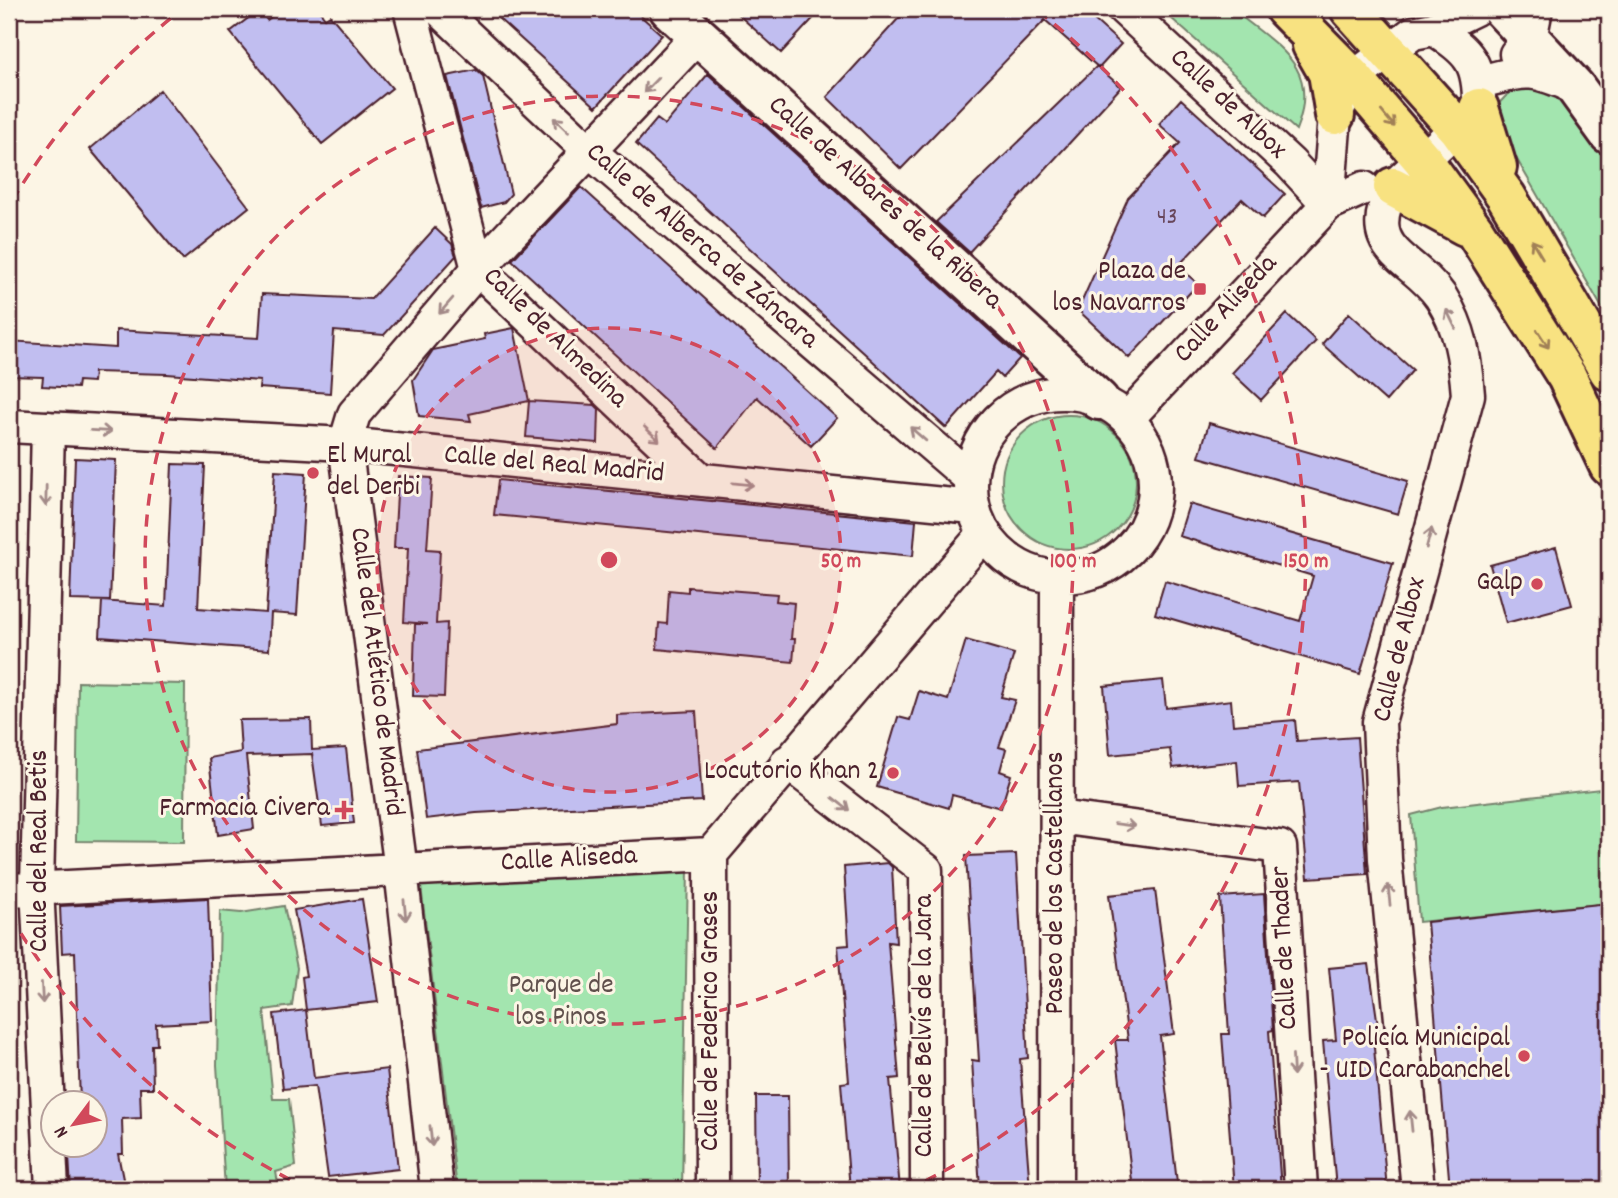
<svg xmlns="http://www.w3.org/2000/svg" width="1618" height="1198" viewBox="0 0 1618 1198" font-family="Dekko,sans-serif">
  <style>
    .green { fill: #a3e5af; stroke: #76826d; stroke-width: 2 }
    .building { fill: #c1bef0; stroke: #4a1f2b; stroke-width: 2 }
    .lines { fill: none; stroke-linecap: round; stroke-linejoin: round }
    .street-casing { stroke: #4a1f2b; stroke-width: 37 }
    .secondary-casing { stroke: #4a1f2b; stroke-width: 44 }
    .primary-casing { stroke: #4a1f2b; stroke-width: 44 }
    .street { stroke: #fcf5e5; stroke-width: 32 }
    .secondary { stroke: #fcf5e5; stroke-width: 38 }
    .primary { stroke: #f8e281; stroke-width: 38 }
    .oneway { stroke: #a38a88 }
    .oneway2 { stroke: #a18056 }
    .ring { fill: none; stroke: #d1495b; stroke-width: 3.5; stroke-dasharray: 12 9 }
    .poi-dot { fill: #d1495b; stroke: #fcf5e5; stroke-width: 2.5 }
    .labels { text-anchor: middle; dominant-baseline: central; stroke-width: 6; stroke-linejoin: round; paint-order: stroke }
    .number-label { font-size: 24px; fill: #68475c }
    .street-label { font-size: 28px; fill: #4a1f2b; stroke: #fcf5e5 }
    .poi-label { font-size: 28px; fill: #4a1f2b; stroke: #fcf5e5; text-anchor: end }
    .park-label { font-size: 28px; fill: #60504c; stroke: #fcf5e5 }
    .centre { fill: #d1495b; stroke: #fcf5e5; stroke-width: 3.5 }
    .ring-label { font-size: 21px; text-anchor: middle; font-weight: bold; fill: #d1495b; stroke: #fcf5e5; stroke-width: 6; stroke-linejoin: round; paint-order: stroke }
  </style>
  <rect width="100%" height="100%" fill="#fcf5e5"/>
  <filter id="ink" filterUnits="userSpaceOnUse"><feTurbulence type="fractalNoise" baseFrequency=".0143" numOctaves="2"/><feDisplacementMap in="SourceGraphic" scale="14" xChannelSelector="R" yChannelSelector="G"/><feConvolveMatrix kernelMatrix="1 2 1 2 8 2 1 2 1" color-interpolation-filters="sRGB"/></filter>
  <g filter="url(#ink)">
    <!-- green -->
    <path class="green" d="M1161,9H1232C1276,46 1322,65 1296,130Z
      M1540,81L1564,96L1609,158V320L1492,116C1502,93 1517,87 1540,81Z
      M1002 482a67 67 0 1 1 134 0a67 67 0 1 1-134 0Z
      M78,682L185,684L184,842L76,841Z
      M1609,788V903L1419,922L1411,815L1442,807Z
      M688,869L682,1189L569,1186L568,1189H457L421,886Z
      M284,906L297,968L292,1006L264,1010L273,1099H289L296,1166L276,1172L279,1189H225L217,1065L220,911L241,913Z"/>
    <!-- building -->
    <path class="building" d="M281,9H318L325,18L330,15L392,88L322,144L230,32L259,10L267,20Z
      M488,9H633L662,35L596,107Z
      M732,9H822L781,53Z
      M907,9H1082L1121,44L1099,68L1045,20L901,169L827,97Z
      M1097,66L1121,87L969,252L936,222Z
      M476,70L483,76L511,194L504,202L481,208L447,76Z
      M708,74L1020,358L1002,378L996,372L946,428L636,144L657,119L665,125Z
      M160,90L249,207L183,260L90,149Z
      M1181,99L1285,194L1263,218L1242,199L1178,266L1198,284L1129,358L1078,310L1128,198L1180,143L1159,124Z
      M581,187L837,418L811,446L757,397L717,448L512,260Z
      M435,228L452,244L456,256L384,335L334,331L330,393L259,388L260,381L167,374L94,372L93,382L78,381L77,388L42,386L43,377L9,376V341L116,348V330L259,338L262,294L371,299Z
      M1349,313L1413,370L1386,401L1322,344Z
      M1287,314L1316,341L1261,400L1232,373Z
      M514,328L529,401L469,414L471,421L419,416L413,380L433,350L485,339L484,334Z
      M529,401L595,405L599,409L598,443L526,437Z
      M1209,423L1408,481L1398,514L1199,457Z
      M75,458L116,460L110,601L70,600Z
      M172,464L205,465L198,608L266,613L275,471L306,473L297,615L271,613L269,650L100,637L102,601L166,606Z
      M398,476L432,478L427,549L440,550L436,624L447,623L444,697L413,696L415,624H428L404,622L408,548H394Z
      M498,480L916,521L913,556L494,515Z
      M1189,504L1393,563L1360,674L1155,614L1165,581L1300,621L1313,576L1179,536Z
      M1556,547L1572,605L1506,623L1490,565Z
      M688,587L777,594L776,601L794,603L791,639H795L793,662L657,649L659,623L667,624L669,590L688,592Z
      M966,640L1014,654L1001,697L1015,700L999,747L1006,749L1000,771L1011,775L1001,808L952,795L949,808L877,787L898,717L910,720L919,691L948,700Z
      M1163,680L1166,708L1231,700L1233,725L1295,720L1297,741L1357,737L1367,874L1308,878L1299,782L1239,786L1237,761L1173,768L1170,749L1110,755L1104,686Z
      M696,711L702,801L476,813L426,819L417,749L617,724V715Z
      M311,719L312,750L346,748L354,823L322,826L312,754L246,756L254,829L218,835L209,758L241,752L239,720Z
      M1016,854L1028,1058L1020,1059L1030,1189H980L972,1060L979,1061L966,856Z
      M888,863L892,867L896,943L888,942L899,1078L890,1079L900,1189H850L841,1083L849,1082L838,946L849,945L844,867Z
      M1155,890L1174,1034L1160,1036L1177,1183L1161,1185V1189H1133L1115,1040H1128L1109,895Z
      M1264,894L1273,1030L1269,1031L1281,1189H1234L1222,1034H1229L1220,897Z
      M208,898L212,1021L156,1024L157,1045H152L153,1088H140L141,1118L122,1119L123,1154H118L125,1189H71L69,1156L83,1155V1145H94V1103H80L75,952L62,953L60,906Z
      M362,899L378,1002L306,1010L302,977L306,976L294,910Z
      M1609,903V1189H1450L1427,922Z
      M1369,964L1380,1040L1373,1037L1387,1189H1336L1323,1041L1336,1040L1329,968Z
      M306,1010L314,1078L387,1069L398,1169L328,1177L315,1086L283,1089L274,1014Z
      M756,1096H788L789,1189H757Z"/>
    <g class="lines">
      <defs>
        <path id="street" d="M410,9L478,269L701,480
          M439,9L588,150L970,478
          M1124,9L1290,163L1328,204
          M1516,54L1530,39L1536,9
          M1480,82C1528,70 1528,67 1575,87
          M1328,204L1335,115L1353,78L1413,33L1434,29L1475,9
          M971 485a92 92 0 1 1 184 0a92 92 0 1 1-184 0Z
          M1127,419L1328,204L1364,188
          M9,426L345,444L973,507
          M48,428L37,887L52,1189
          M787,762L926,870L927,1189
          M1058,817L1280,847L1301,1189
          M711,854L712,1189
          M9,890L711,854L983,535
          M437,1189L401,870L345,444L354,414L478,269L698,36
          M1056,1189L1057,578
          M1418,1189L1385,859L1379,722L1468,395C1465,358 1461,329 1441,297C1413,256 1359,252 1393,187L1479,108C1480,63 1470,52 1434,29"/>
        <path id="secondary" d="M669,9L1099,400
          M1502,9L1575,87L1609,134"/>
        <path id="primary" d="M1285,9L1353,78L1423,160L1474,230L1567,377L1609,466
          M1350,9L1457,128L1506,196L1609,371
          M1312,45L1328,73L1335,115
          M1479,108L1497,167
          M1393,187L1465,226"/>
      </defs>
      <!-- street casing -->
      <use href="#street" class="street-casing"/>
      <!-- secondary casing -->
      <use href="#secondary" class="secondary-casing"/>
      <!-- primary casing -->
      <use href="#primary" class="primary-casing"/>
      <!-- street -->
      <use href="#street" class="street"/>
      <!-- secondary -->
      <use href="#secondary" class="secondary"/>
      <!-- primary -->
      <use href="#primary" class="primary"/>
    </g>
    <!-- one-way arrows -->
    <defs><path id="oneway-shaft" d="M-6 0H5M1.5-3L5.5 0L1.5 3" fill="none" stroke-width="1.6" stroke-linecap="round" stroke-linejoin="round" transform="scale(1.75)"/></defs>
    <g class="oneway">
      <use href="#oneway-shaft" transform="translate(651 85) rotate(134)"/>
      <use href="#oneway-shaft" transform="translate(561 125) rotate(-136)"/>
      <use href="#oneway-shaft" transform="translate(446 306) rotate(131)"/>
      <use href="#oneway-shaft" transform="translate(1451 319) rotate(-116)"/>
      <use href="#oneway-shaft" transform="translate(101 431) rotate(3)"/>
      <use href="#oneway-shaft" transform="translate(652 434) rotate(44)"/>
      <use href="#oneway-shaft" transform="translate(918 434) rotate(-139)"/>
      <use href="#oneway-shaft" transform="translate(743 484) rotate(6)"/>
      <use href="#oneway-shaft" transform="translate(46 496) rotate(91)"/>
      <use href="#oneway-shaft" transform="translate(1429 538) rotate(-75)"/>
      <use href="#oneway-shaft" transform="translate(841 804) rotate(38)"/>
      <use href="#oneway-shaft" transform="translate(1125 825) rotate(8)"/>
      <use href="#oneway-shaft" transform="translate(1389 895) rotate(-96)"/>
      <use href="#oneway-shaft" transform="translate(405 910) rotate(84)"/>
      <use href="#oneway-shaft" transform="translate(42 993) rotate(87)"/>
      <use href="#oneway-shaft" transform="translate(1293 1065) rotate(87)"/>
      <use href="#oneway-shaft" transform="translate(1411 1121) rotate(-96)"/>
      <use href="#oneway-shaft" transform="translate(431 1136) rotate(84)"/>
    </g>
    <g class="oneway2">
      <use href="#oneway-shaft" transform="translate(1388 119) rotate(50)"/>
      <use href="#oneway-shaft" transform="translate(1537 249) rotate(-121)"/>
      <use href="#oneway-shaft" transform="translate(1543 339) rotate(57)"/>
    </g>
  </g>
  <!-- distance rings -->
  <circle cx="609" cy="560" r="232" fill="#d1495b" fill-opacity=".12"/>
  <g class="ring">
    <circle cx="609" cy="560" r="232"/>
    <circle cx="609" cy="560" r="464"/>
    <path d="M309 1189A697 697 0 0 1 12 919M12 201A697 697 0 0 1 180 11M1038 11A697 697 0 0 1 909 1189"/>
  </g>
  <!-- markers -->
  <g class="poi-dot">
    <rect x="1193" y="282" width="14" height="14" rx="3.5"/>
    <circle cx="313" cy="473" r="7"/>
    <circle cx="1537" cy="584" r="7"/>
    <circle cx="893" cy="773" r="7"/>
    <path d="M340.5 799.5h7v7h7v7h-7v7h-7v-7h-7v-7h7z"/>
    <circle cx="1524" cy="1056" r="7"/>
  </g>
  <g class="labels">
    <!-- number labels -->
    <g class="number-label">
      <text x="1167" y="218">43</text>
    </g>
    <!-- street labels -->
    <g class="street-label">
      <text transform="translate(1227 105) rotate(43)">Calle de Albox</text>
      <text transform="translate(884 204) rotate(42)">Calle de Albares de la Ribera</text>
      <text transform="translate(701 247) rotate(41)">Calle de Alberca de Záncara</text>
      <text transform="translate(1227 310) rotate(-47)">Calle Aliseda</text>
      <text transform="translate(554 339) rotate(44)">Calle de Almedina</text>
      <text transform="translate(554 466) rotate(5)">Calle del Real Madrid</text>
      <text transform="translate(1401 650) rotate(-76)">Calle de Albox</text>
      <text transform="translate(375 672) rotate(83)">Calle del Atlético de Madrid</text>
      <text transform="translate(41 851) rotate(-90)">Calle del Real Betis</text>
      <text transform="translate(569 861) rotate(-3)">Calle Aliseda</text>
      <text transform="translate(1057 883) rotate(-90)">Paseo de los Castellanos</text>
      <text transform="translate(1286 948) rotate(-93)">Calle de Thader</text>
      <text transform="translate(712 1021) rotate(-90)">Calle de Federico Grases</text>
      <text transform="translate(926 1026) rotate(-90)">Calle de Belvís de la Jara</text>
    </g>
    <!-- poi labels -->
    <g class="poi-label">
      <text x="1186" y="273">Plaza de<tspan x="1186" dy="32">los Navarros</tspan></text>
      <text x="327" y="457" text-anchor="start">El Mural<tspan x="327" dy="32">del Derbi</tspan></text>
      <text x="1523" y="584">Galp</text>
      <text x="879" y="773">Locutorio Khan 2</text>
      <text x="330" y="810">Farmacia Civera</text>
      <text x="1510" y="1040">Policía Municipal<tspan x="1510" dy="32">- UID Carabanchel</tspan></text>
    </g>
    <!-- park labels -->
    <g class="park-label">
      <text x="561" y="987">Parque de<tspan x="561" dy="32">los Pinos</tspan></text>
    </g>
  </g>
  <circle cx="609" cy="560" r="10" class="centre"/>
  <g class="ring-label">
    <text x="841" y="567">50 m</text>
    <text x="1073" y="567">100 m</text>
    <text x="1306" y="567">150 m</text>
  </g>
  <!-- margin -->
  <rect width="1618" height="1198" fill="none" stroke="#fcf5e5" stroke-width="35"/>
  <rect x="18" y="18" width="1583" height="1163" fill="none" stroke="#4a1f2b" stroke-width="2.5" filter="url(#ink)"/>
  <!-- north arrow -->
  <g transform="translate(74 1124) rotate(238)"><circle r="33" fill="#fcf5e5" stroke="#b59f9b" stroke-width="2"/>
  <path d="M0-5L12 26L0 18L-12 26Z" fill="#d1495b"/>
  <text y="-10" font-size="19" font-weight="bold" text-anchor="middle" fill="#4a1f2b">N</text>
  </g>
</svg>
